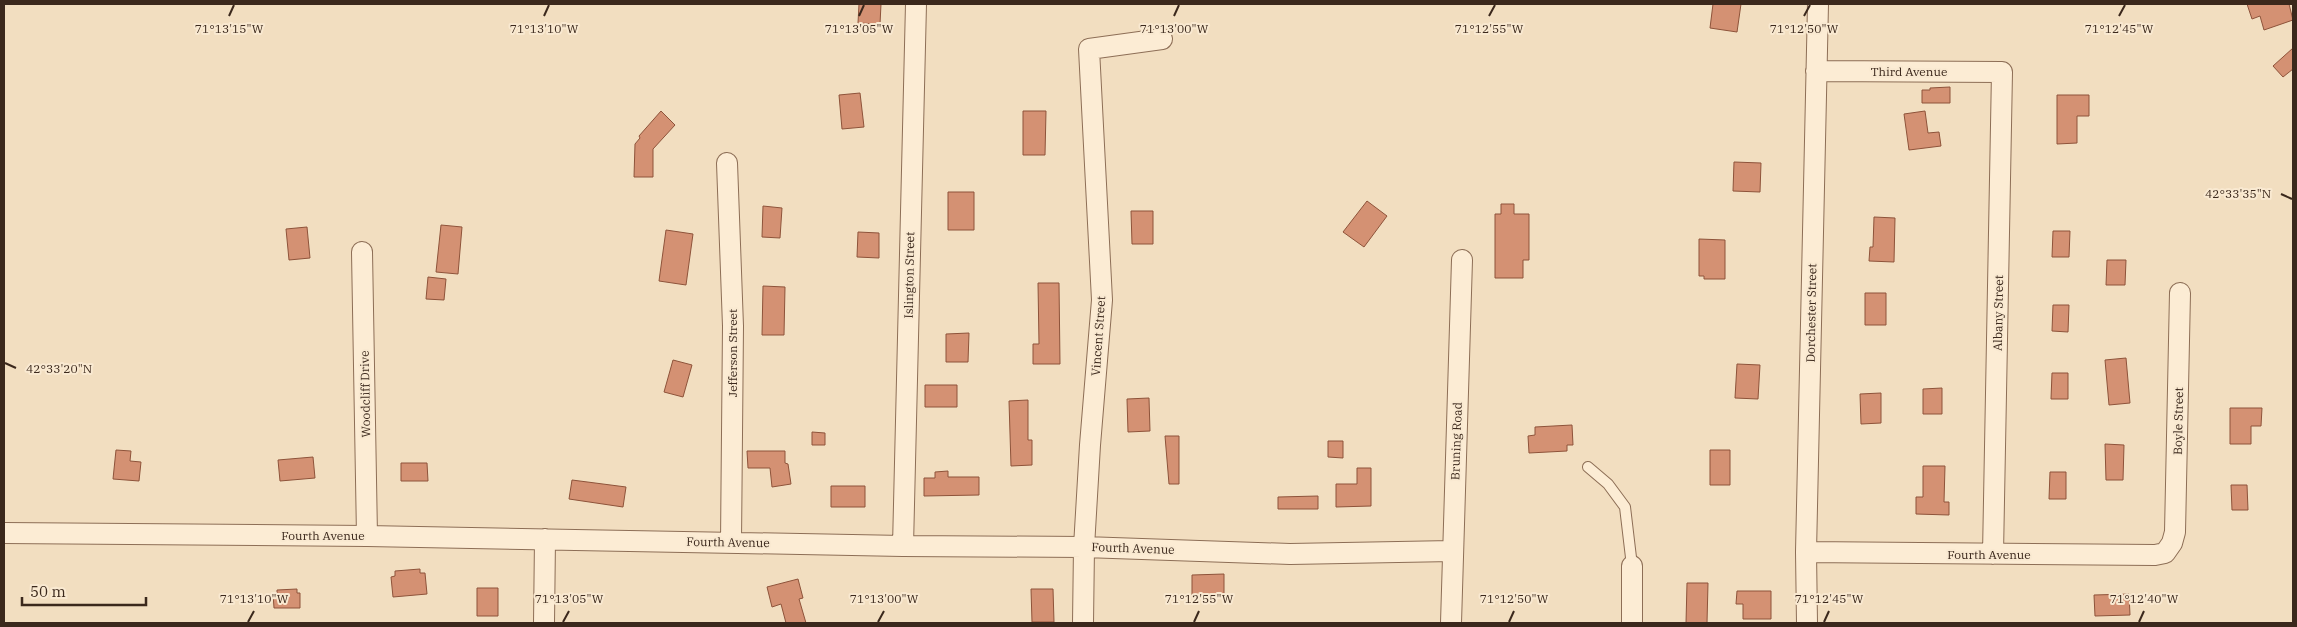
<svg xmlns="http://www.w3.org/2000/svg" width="2297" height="627" viewBox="0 0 2297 627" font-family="'IBM Plex Serif',serif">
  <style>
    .building { fill: #d49173; stroke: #8e533a }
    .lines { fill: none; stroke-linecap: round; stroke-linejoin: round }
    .lane-casing { stroke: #8d6e56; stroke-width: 12 }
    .street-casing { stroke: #8d6e56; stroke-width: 22 }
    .lane { stroke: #fcecd4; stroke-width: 10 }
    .street { stroke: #fcecd4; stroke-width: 20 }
    .ticks { fill: none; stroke: #3b281c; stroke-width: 2 }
    .labels { text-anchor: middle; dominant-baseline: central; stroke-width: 4; stroke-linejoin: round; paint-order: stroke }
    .street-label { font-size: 12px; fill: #3b281c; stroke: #f9e9d1 }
    .ticks-label { font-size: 12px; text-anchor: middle; fill: #3b281c; stroke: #f9e9d1; stroke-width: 4; stroke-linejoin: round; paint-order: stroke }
  </style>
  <rect width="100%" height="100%" fill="#f2dec0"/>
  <!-- building -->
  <path class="building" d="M859,4H881L880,24L858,23Z
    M1713,4H1741L1737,32L1710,28Z
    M2247,4H2289L2293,20L2264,30L2260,16L2252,19Z
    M2293,48V69L2283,77L2273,66Z
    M1950,87V103H1922V90H1930V88Z
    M860,93L864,127L842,129L839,95Z
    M2057,95H2089V116H2077V143L2057,144Z
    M661,111L675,125L653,149V177H634L635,144L640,138L639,136Z
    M1023,111H1046L1045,155H1023Z
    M1925,111L1928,133L1939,132L1941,146L1909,150L1904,114Z
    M1734,162L1761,163L1760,192L1733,191Z
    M948,192H974V230H948Z
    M1367,201L1387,216L1364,247L1343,232Z
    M1501,204H1514V214H1529V260H1523V278H1495V214H1501Z
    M763,206L782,208L780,238L762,237Z
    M1131,211H1153V244H1132Z
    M1874,217L1895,218L1894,262L1869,261L1870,247H1873Z
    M441,225L462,227L458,274L436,272Z
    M307,227L310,258L289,260L286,229Z
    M666,230L693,234L686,285L659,281Z
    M2053,231H2070L2069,257H2052Z
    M858,232L879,233V258L857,257Z
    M1699,239L1725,240V279H1704V276H1699Z
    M2107,260H2126L2125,285H2106Z
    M428,277L446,279L444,300L426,299Z
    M1038,283H1059L1060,364H1033V344H1039Z
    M763,286L785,287L784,335H762Z
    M1865,293H1886V325H1865Z
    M2053,305H2069L2068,332L2052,331Z
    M969,333L968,362H946V334Z
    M2126,358L2130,403L2109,405L2105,360Z
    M673,360L692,365L683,397L664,392Z
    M1737,364L1760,365L1758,399L1735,398Z
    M2052,373H2068V399H2051Z
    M925,385H957V407H925Z
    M1942,388V414H1923V389Z
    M1881,393V423L1861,424L1860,394Z
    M1149,398L1150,431L1128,432L1127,399Z
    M1028,400V440H1032V465L1011,466L1009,401Z
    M2230,408H2262L2261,426H2251V444H2230Z
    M1572,425L1573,445H1567V451L1529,453L1528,436L1535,435V427Z
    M812,432L825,433V445H812Z
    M1165,436H1179V484H1169Z
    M1328,441H1343V458L1328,457Z
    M2105,444L2124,445L2123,480H2106Z
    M116,450L131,451L130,461L141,462L139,481L113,479Z
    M1710,450H1730V485H1710Z
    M747,451H785V463L788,464L791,484L772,487L770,468H748Z
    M313,457L315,478L280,481L278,460Z
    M401,463H427L428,481H401Z
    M1923,466H1945L1944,502H1949V515L1916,514V497H1923Z
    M1357,468H1371V506L1336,507V484H1357Z
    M948,471V477H979V495L924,496V478H935V472Z
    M2050,472H2066V499H2049Z
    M572,480L626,487L623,507L569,499Z
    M2231,485H2247L2248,510H2232Z
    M831,486H865V507H831Z
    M1318,496V509H1278V497Z
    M420,569V573H425L427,594L393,597L391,577L395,576V571Z
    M1224,574V597L1192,598V575Z
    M798,579L803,598L799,599L806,623H786L781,604L772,607L767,587Z
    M1687,583H1708L1707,623H1686Z
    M477,588H498V616H477Z
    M297,589V593H300V608H274L273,594H277V590Z
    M1031,589H1053L1054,622H1032Z
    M1737,591H1771V619H1743V604H1736Z
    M2129,594L2130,615L2095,616L2094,595Z"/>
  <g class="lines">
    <defs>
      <path id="lane" d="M1588,467L1608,484L1625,507L1632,566"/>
      <path id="street" d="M1816,71L2002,72L1993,554
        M727,163L733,326L731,542
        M362,252L367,536
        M4,533L367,536L903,546L1084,547L1290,554L1452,551
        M903,546L916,4
        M1806,552L2155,555L2165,553L2172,543L2175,532L2180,293
        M544,623L545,539
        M1083,623L1084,547L1090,445L1102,300L1089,49L1162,39
        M1451,623L1462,260
        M1632,623V566
        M1807,623L1806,552L1818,4"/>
    </defs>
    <!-- lane casing -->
    <use href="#lane" class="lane-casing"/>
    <!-- street casing -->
    <use href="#street" class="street-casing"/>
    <!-- lane -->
    <use href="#lane" class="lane"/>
    <!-- street -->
    <use href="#street" class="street"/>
  </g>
  <!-- ticks -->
  <path class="ticks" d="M229,16L234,5M544,16L549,5M859,16L864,5M1174,16L1179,5M1489,16L1495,5M1804,16L1810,5M2119,16L2125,5M2281,194L2292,199M5,363L16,368M248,622L254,611M563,622L569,611M878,622L884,611M1194,622L1199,611M1509,622L1514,611M1824,622L1829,611M2139,622L2144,611"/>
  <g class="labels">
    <!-- street labels -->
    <g class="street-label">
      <text x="1909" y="71">Third Avenue</text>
      <text transform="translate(909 275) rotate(-89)">Islington Street</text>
      <text transform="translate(1811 313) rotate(-89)">Dorchester Street</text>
      <text transform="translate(1998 313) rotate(-89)">Albany Street</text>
      <text transform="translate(1098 336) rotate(-86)">Vincent Street</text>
      <text transform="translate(732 353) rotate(-90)">Jefferson Street</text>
      <text transform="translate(365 394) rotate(-91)">Woodcliff Drive</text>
      <text transform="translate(2178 421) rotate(-89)">Boyle Street</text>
      <text transform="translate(1456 441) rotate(-88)">Bruning Road</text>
      <text x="323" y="535">Fourth Avenue</text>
      <text transform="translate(728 542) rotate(1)">Fourth Avenue</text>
      <text transform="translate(1133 548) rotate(2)">Fourth Avenue</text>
      <text x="1989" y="554">Fourth Avenue</text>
    </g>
  </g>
  <g class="ticks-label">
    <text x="2119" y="33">71°12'45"W</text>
    <text x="229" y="33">71°13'15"W</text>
    <text x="544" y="33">71°13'10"W</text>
    <text x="859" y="33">71°13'05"W</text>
    <text x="1174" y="33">71°13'00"W</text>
    <text x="1489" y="33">71°12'55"W</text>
    <text x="1804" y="33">71°12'50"W</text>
    <text x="2238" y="198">42°33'35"N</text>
    <text x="59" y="373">42°33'20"N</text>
    <text x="254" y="603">71°13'10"W</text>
    <text x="569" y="603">71°13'05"W</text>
    <text x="884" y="603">71°13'00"W</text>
    <text x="1199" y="603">71°12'55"W</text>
    <text x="1514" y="603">71°12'50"W</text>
    <text x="1829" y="603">71°12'45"W</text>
    <text x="2144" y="603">71°12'40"W</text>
  </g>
  <!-- border -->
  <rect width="2297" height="627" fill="none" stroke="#3b281c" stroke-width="10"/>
  <!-- scale -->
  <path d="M22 597v8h124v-8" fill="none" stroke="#3b281c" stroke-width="2.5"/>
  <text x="30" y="597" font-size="15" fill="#3b281c" stroke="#f9e9d1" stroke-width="4" paint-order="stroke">50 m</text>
</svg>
